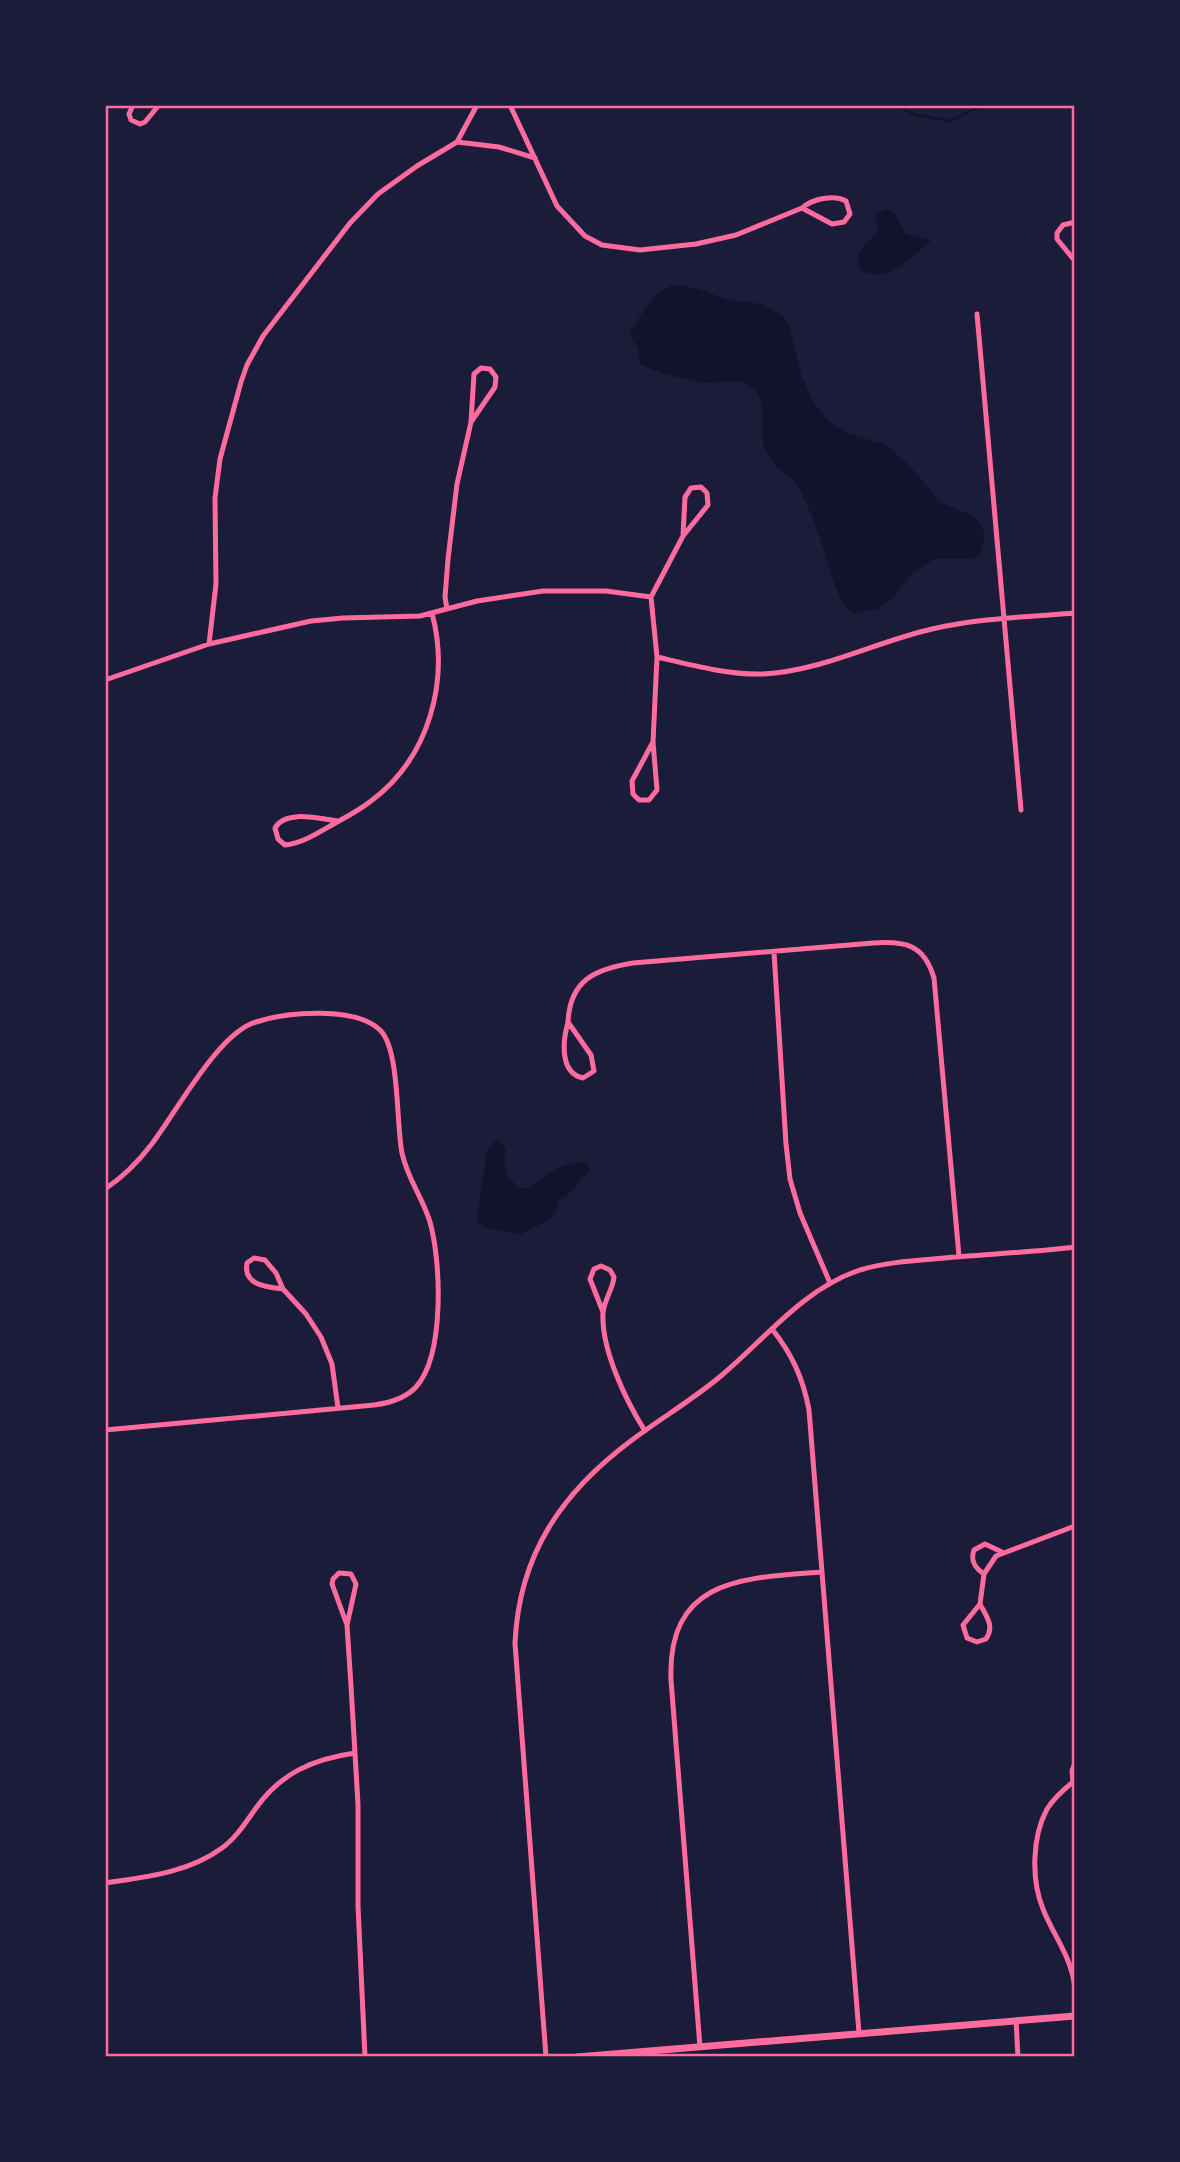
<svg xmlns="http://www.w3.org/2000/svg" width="1180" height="2162" viewBox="0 0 1180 2162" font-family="'Libre Baskerville',serif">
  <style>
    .water { fill: #12122b }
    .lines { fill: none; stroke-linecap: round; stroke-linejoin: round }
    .stream { stroke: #12122b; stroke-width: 2.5 }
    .minor { stroke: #ff6b9d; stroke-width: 5 }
    .tertiary { stroke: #ff6b9d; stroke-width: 7 }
    .neatline { fill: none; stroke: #ff6b9d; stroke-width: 2.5 }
  </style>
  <rect width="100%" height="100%" fill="#1b1b3a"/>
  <!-- water -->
  <path class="water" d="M888,209L894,212L905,233L931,241C906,260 892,284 860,270L858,253L878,232L875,214Z
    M673,285L695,288L730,300L761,304L783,316L789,326L802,377L814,403L829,422L848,433L886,445L909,465L941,503L974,516L981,525L985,536L979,556L972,559H934L911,574L896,595L878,609L857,613L851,612C835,595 832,575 825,554C819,533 811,513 802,494C792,473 774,471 765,449C757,430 771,405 752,388C738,377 723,383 706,383C692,382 651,371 640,364L638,349L630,336L631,330L655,294Z
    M496,1140L506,1148C503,1169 503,1173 519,1188H530C546,1173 565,1160 588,1163L589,1171L564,1198L558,1200L555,1213L544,1223L521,1234L487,1228L477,1221L487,1150Z"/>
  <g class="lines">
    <!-- stream -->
    <path class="stream" d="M900,105L905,110L916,115L950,121L975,109L998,105
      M1073,105L1075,106"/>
    <!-- minor -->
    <path class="minor" d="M133,105L129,114L131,120L140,124L145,122L159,105
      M510,105L557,206L585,236L602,245L640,250L696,244L736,235L802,208C812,199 834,194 846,201L850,214L844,222L832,224L802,208
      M457,142L477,105
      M1075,261L1057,239V233L1063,225L1075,222
      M977,314L1021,810
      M651,597L657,657L653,742L632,781L633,794L639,800H649L657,790L653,742
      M651,597L683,536L708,505L707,493L701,487L691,488L685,497L683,536
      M447,609L445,597L448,559L457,484L471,422L495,387L496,377L490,369L481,368L474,374L471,422
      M209,644L216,584L215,498L220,459L241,382L247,365L263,336L350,223L378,194L417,166L457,142L499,147L535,158
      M657,657C691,665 728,675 763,674C822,671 875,642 932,629C979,618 1027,617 1075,613
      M105,680L209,644L311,621L343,618L420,616L477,601L543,591H606L651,597
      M338,821C321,819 285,809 275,828L278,839L285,845C305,843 322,830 339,821C350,815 361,809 371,801C429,758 450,681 432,613
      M774,952L786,1144L790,1179L800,1213L830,1283
      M568,1022C563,1040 559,1073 583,1078L594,1071L591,1055L568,1022C570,980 595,969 633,963L873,943C905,941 924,944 934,978L959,1256
      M105,1189C123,1177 138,1162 151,1145C176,1113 218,1033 256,1022C287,1012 355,1006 380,1030C400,1049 396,1124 402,1153C407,1178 423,1198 430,1222C441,1261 445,1355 416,1387C405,1399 389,1403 374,1405L105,1430
      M283,1289C266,1287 243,1285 247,1263L254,1258L265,1260L276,1273L283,1289L306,1314L321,1337L332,1364L338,1408
      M603,1312L590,1279L594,1269L601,1266L610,1270L614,1277C613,1289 604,1300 603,1313C601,1349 626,1401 645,1431
      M772,1329C792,1354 803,1378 809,1410L859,2033
      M984,1574C975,1568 970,1561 974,1550L985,1544L1002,1552
      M980,1604C986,1616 995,1626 986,1639L977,1642L967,1638L963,1625L980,1604L984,1574L996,1556L1075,1526
      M347,1625L356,1584L351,1574L339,1573L333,1579L332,1584L347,1625L351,1686L358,1804V1906L365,2057
      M1073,1782C1063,1790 1054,1798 1047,1809C1032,1837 1031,1880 1043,1909C1054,1937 1072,1957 1075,1989
      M1073,1782L1072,1771L1075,1763
      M105,1883C145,1877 188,1873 222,1848C236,1838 246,1822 256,1808C281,1773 313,1759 355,1753
      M1016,2020L1018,2057
      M700,2047L671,1680C667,1577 745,1578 822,1572
      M546,2057L515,1643C519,1554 562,1492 632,1440C661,1418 694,1399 722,1375C766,1338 803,1289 860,1270C883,1263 908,1261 933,1259C980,1254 1028,1253 1075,1247"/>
    <!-- tertiary -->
    <path class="tertiary" d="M577,2057L1075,2016"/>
  </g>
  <!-- border -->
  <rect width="1180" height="2162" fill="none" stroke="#1b1b3a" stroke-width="214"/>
  <rect x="107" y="107" width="966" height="1948" class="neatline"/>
</svg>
